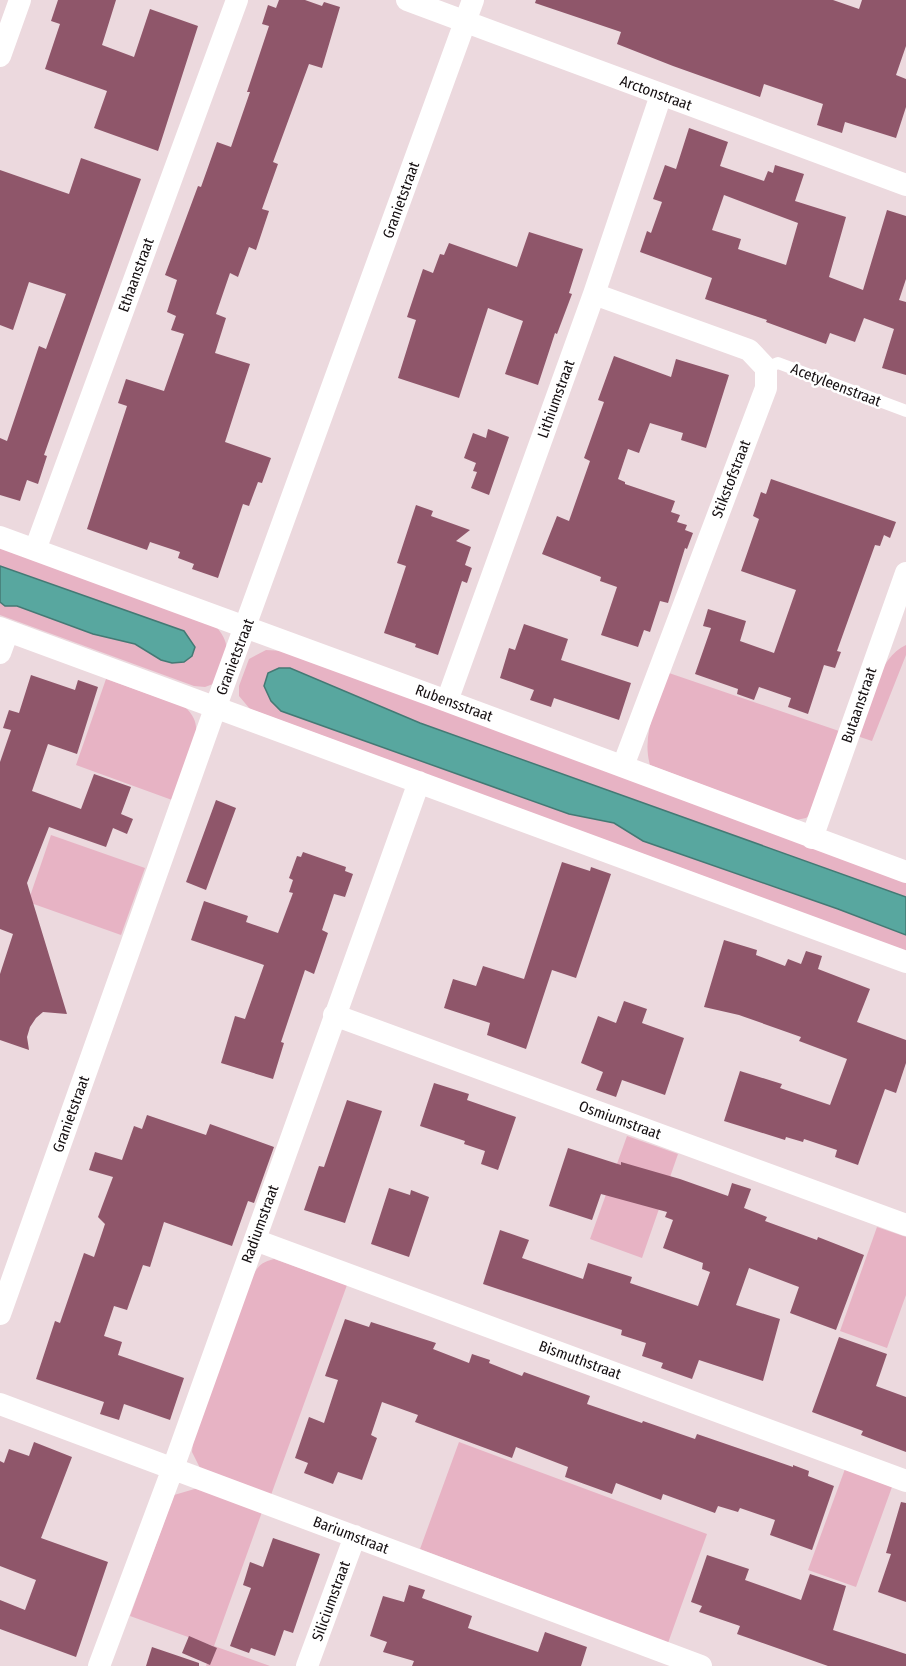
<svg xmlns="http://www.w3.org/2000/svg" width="906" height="1666" viewBox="0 0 906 1666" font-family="'Fira Sans Condensed',sans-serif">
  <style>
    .green { fill: #e7b3c4 }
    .water { fill: #58a79f; stroke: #447974; stroke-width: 1.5 }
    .building { fill: #8f566a; fill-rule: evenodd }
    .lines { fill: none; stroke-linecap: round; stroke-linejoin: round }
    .service { stroke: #fff; stroke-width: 12 }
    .minor { stroke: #fff; stroke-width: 22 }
    .labels { text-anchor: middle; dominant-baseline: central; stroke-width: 5; stroke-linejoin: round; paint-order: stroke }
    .street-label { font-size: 15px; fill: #150f11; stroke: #fff }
  </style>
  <rect width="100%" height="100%" fill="#ecd9de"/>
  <!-- green -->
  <path class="green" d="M0,545L213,623C236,648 225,655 213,684L205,687L194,686L0,615V602L5,606H17L93,634L135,644L161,660L172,663L184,662L192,656L195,648L184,631L0,566Z
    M906,645V655L872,741L857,736C867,708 878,657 906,645Z
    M266,650L283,651L561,753L906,883V897L420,723L290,668L268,673L264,686L271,701L281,711L569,814L614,823L643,841L838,909L906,935V951L250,709L239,696V686L249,659Z
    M669,673L842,732L814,811L806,818L796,820L650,765C641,734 658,702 669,673Z
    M106,679L185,707C194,716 197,722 196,735L172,800L76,765Z
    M51,835L145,868L121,935L28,902Z
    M627,1136L678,1154L642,1258L590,1239Z
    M877,1227L906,1237V1295L887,1348L840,1331Z
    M274,1259L347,1285L271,1495L200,1468L192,1452L193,1442L252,1278C257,1266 262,1262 274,1259Z
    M459,1442L707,1534L668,1643L420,1549Z
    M845,1469L892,1487L856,1587L808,1570Z
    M198,1488L262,1512L214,1646L270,1666H206L213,1646L130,1616L174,1495Z"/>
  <!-- water -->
  <path class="water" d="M0,566L184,631L195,647L192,656L184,662L172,663L161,660L135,644L93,634L17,606H5L0,602Z
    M279,668H290L420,723L906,897V935L838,909L643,841L614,823L569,814L281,711L271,701L264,686L268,673Z"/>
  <!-- building -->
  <path class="building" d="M58,0H116L102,45L134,57L150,9L198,26L158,151L94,128L107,91L45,69L60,24L51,21Z
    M279,0H305L322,6L324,2L340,7L322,68L309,64L273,162L278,164L262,209L269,211L256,250L249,247L238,277L230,273L216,314L226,318L215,353L250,364L225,442L271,458L262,483L258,482L249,506L243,504L218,578L192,569L194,564L178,558L180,552L150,542L147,550L87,529L127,406L118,403L126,379L164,391L184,334L171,330L176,316L167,312L177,280L165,275L198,186L201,187L217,142L231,147L250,92H247L269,26L262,24L268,5L276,8Z
    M536,0H833L859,9L862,0H906V46L896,75L906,79V107L896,138L845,122L842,133L817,125L823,104L764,84L760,97L673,66L617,44L621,32L535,3Z
    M689,128L728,142L720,166L764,181L768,171L773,173L775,165L804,174L795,201L846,217L829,277L863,290L887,210L906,216V279L899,300L906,302V375L882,368L894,329L864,318L855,342L830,333L826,344L766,322L767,320L705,299L712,278L640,252L647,231L651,233L662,202L653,199L665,165L676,169ZM724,195L798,223L786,265L738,249L741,239L712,230Z
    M81,158L141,179L44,455L47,456L38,484L27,480L20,501L0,495V438L7,441L39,346L46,349L66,294L29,282L13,330L0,325V170L69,194Z
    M529,232L583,249L569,293L572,294L557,334L555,333L538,385L505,374L523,321L488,308L459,398L398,378L416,320L407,317L423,269L433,273L440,254L444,255L449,243L517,267Z
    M614,356L671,377L676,359L729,375L706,448L681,440L683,433L650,423L639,453L628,449L618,479L625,482V484L675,501L671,512L680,515L677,522L687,525L685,530L693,533L687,549L685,548L668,603L660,601L650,632L644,630L638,647L601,635L617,587L600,581L601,577L542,554L557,516L569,521L590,461L584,458L604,402L598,400Z
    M488,429L509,437L489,495L471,488L477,472L473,471L476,463L464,458L473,433L486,438Z
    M771,479L896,522L890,538L884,535L880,546L875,545L837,651L841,652L835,668L824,665L808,714L788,707L791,698L759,687L754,700L737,694L738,689L695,674L711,628L703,626L708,609L746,621L740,641L774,653L796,590L741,571L759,519L753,516L761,492L766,494Z
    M416,505L433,511L431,516L470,530L456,541L471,547L465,565L472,568L467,583L462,581L438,655L415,647L416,644L384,633L406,566L397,563Z
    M524,624L568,639L561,660L631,683L619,720L554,698L551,707L530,700L534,690L500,678L509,648L515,650Z
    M31,675L75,690L78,680L98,687L77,754L48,744L32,791L81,809L94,774L131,787L121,814L133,819L127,834L113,828L106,847L49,827L27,883L67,1014L43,1012L36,1018L30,1027L27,1037L29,1050L0,1040V974L13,934L0,929V762L11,730L3,728L9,710L19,713Z
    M216,800L236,808L206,890L186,882Z
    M303,852L346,867L345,871L353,874L345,897L334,894L322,930L328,933L314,974L305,970L281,1042L284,1043L273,1079L221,1063L235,1016L245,1019L264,965L191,940L204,901L248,916L246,922L278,933L293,893L289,892L293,880L289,878L297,856L301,857Z
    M562,862L590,871L591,867L611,874L576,978L552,970L526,1049L487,1035L490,1023L444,1008L453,979L476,986L483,966L524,979Z
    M724,940L757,950L756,955L785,966L788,959L801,964L806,951L822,956L818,969L870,989L857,1022L906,1040V1063L896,1093L885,1089L858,1165L835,1157L837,1150L804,1139L803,1142L786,1137L785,1140L724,1121L740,1071L782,1084L780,1088L830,1105L847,1059L799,1041L801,1037L739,1015L704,1007Z
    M624,1001L647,1009L642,1023L684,1038L665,1095L622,1080L616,1097L596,1090L603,1072L581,1063L598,1016L616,1023Z
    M434,1083L469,1094L467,1100L516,1117L498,1170L481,1164L485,1151L464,1144L465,1141L420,1126Z
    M347,1100L382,1111L345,1223L304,1210L319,1166L324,1167Z
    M147,1115L206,1135L210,1124L274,1147L254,1203L248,1201L232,1246L164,1222L150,1267L143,1265L127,1310L114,1306L104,1336L122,1342L118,1355L184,1378L170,1420L124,1404L119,1420L100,1414L104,1402L36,1379L55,1321L60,1323L84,1253L94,1257L105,1224L98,1217L113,1177L89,1170L95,1152L122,1160L134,1126L142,1129Z
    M568,1148L621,1165V1162L680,1179L728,1196L732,1183L751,1189L744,1208L767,1217L765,1221L817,1240L818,1237L864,1255L836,1330L790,1313L799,1287L749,1268L736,1305L780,1319L763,1381L699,1360L692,1379L661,1368L663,1363L642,1356L646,1343L621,1335L622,1330L483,1284L500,1230L529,1240L522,1258L583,1279L588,1263L632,1277L630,1283L698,1306L710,1272L702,1269L703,1263L663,1248L673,1220L665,1217L667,1212L601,1194L592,1220L549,1206Z
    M389,1188L410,1195L411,1190L429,1197L409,1257L371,1244Z
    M345,1319L369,1327L371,1322L436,1343L433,1349L469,1363L472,1354L490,1360L489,1363L522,1376L524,1372L590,1396L587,1404L642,1423L643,1421L695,1439L697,1434L793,1467V1465L809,1471L808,1476L834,1486L812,1550L770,1535L775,1520L740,1508L738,1512L718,1506L715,1513L663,1494L661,1500L616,1483L612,1494L565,1477L568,1467L516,1447L512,1458L415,1422L418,1415L382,1402L371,1435L377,1438L362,1480L338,1472L333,1484L304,1473L308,1463L295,1458L309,1417L324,1423L338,1380L325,1376Z
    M839,1337L887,1354L876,1386L906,1397V1452L861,1435L863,1431L812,1412Z
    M34,1442L72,1457L41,1538L108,1562L76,1657L0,1629V1600L25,1610L36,1580L0,1566V1461L4,1463L9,1449L29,1456Z
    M901,1502L906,1503V1602L878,1592L891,1554L886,1553Z
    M273,1538L320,1554L293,1633L284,1630L275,1656L251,1648L249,1653L230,1646L251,1588L243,1585L250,1562L263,1567Z
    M707,1555L749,1569L745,1580L801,1600L810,1574L846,1586L833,1630L906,1654V1666H828L737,1634L740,1626L699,1612L702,1606L691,1602Z
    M409,1585L425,1590L422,1598L472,1616L468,1628L538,1652L545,1632L587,1647L581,1666H412L414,1661L383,1652L387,1642L370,1636L383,1596L404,1602Z
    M189,1636L217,1648L210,1665L182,1653Z
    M152,1647L199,1663V1666H146Z"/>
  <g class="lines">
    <!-- service -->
    <path class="service" d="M766,368L778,363L906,411"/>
    <!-- minor -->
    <path class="minor" d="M407,0L906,185
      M0,56L20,0
      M594,294L749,350L766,368V388L623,766
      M0,537L447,701L906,872
      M35,550L237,0
      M0,628L906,962
      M0,653L8,631
      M447,701L594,294L661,95
      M812,838L906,573
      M334,1015L906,1225
      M255,1240L906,1481
      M0,1314L216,706L473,0
      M0,1404L701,1666
      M99,1666L173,1468L419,782
      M307,1666L355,1536"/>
  </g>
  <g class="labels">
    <!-- street labels -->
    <g class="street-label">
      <text transform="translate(656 93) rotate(20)">Arctonstraat</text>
      <text transform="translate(401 200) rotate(-70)">Granietstraat</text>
      <text transform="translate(136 275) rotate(-70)">Ethaanstraat</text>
      <text transform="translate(836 385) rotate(21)">Acetyleenstraat</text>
      <text transform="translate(556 399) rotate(-70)">Lithiumstraat</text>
      <text transform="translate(731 479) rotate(-69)">Stikstofstraat</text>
      <text transform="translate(235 657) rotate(-69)">Granietstraat</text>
      <text transform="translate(454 703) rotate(20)">Rubensstraat</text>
      <text transform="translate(859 705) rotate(-71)">Butaanstraat</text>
      <text transform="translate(71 1114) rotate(-70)">Granietstraat</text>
      <text transform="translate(620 1120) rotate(20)">Osmiumstraat</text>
      <text transform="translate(260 1224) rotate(-70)">Radiumstraat</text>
      <text transform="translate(580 1360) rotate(20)">Bismuthstraat</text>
      <text transform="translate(351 1535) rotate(21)">Bariumstraat</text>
      <text transform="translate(331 1601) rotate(-70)">Siliciumstraat</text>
    </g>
  </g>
</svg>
